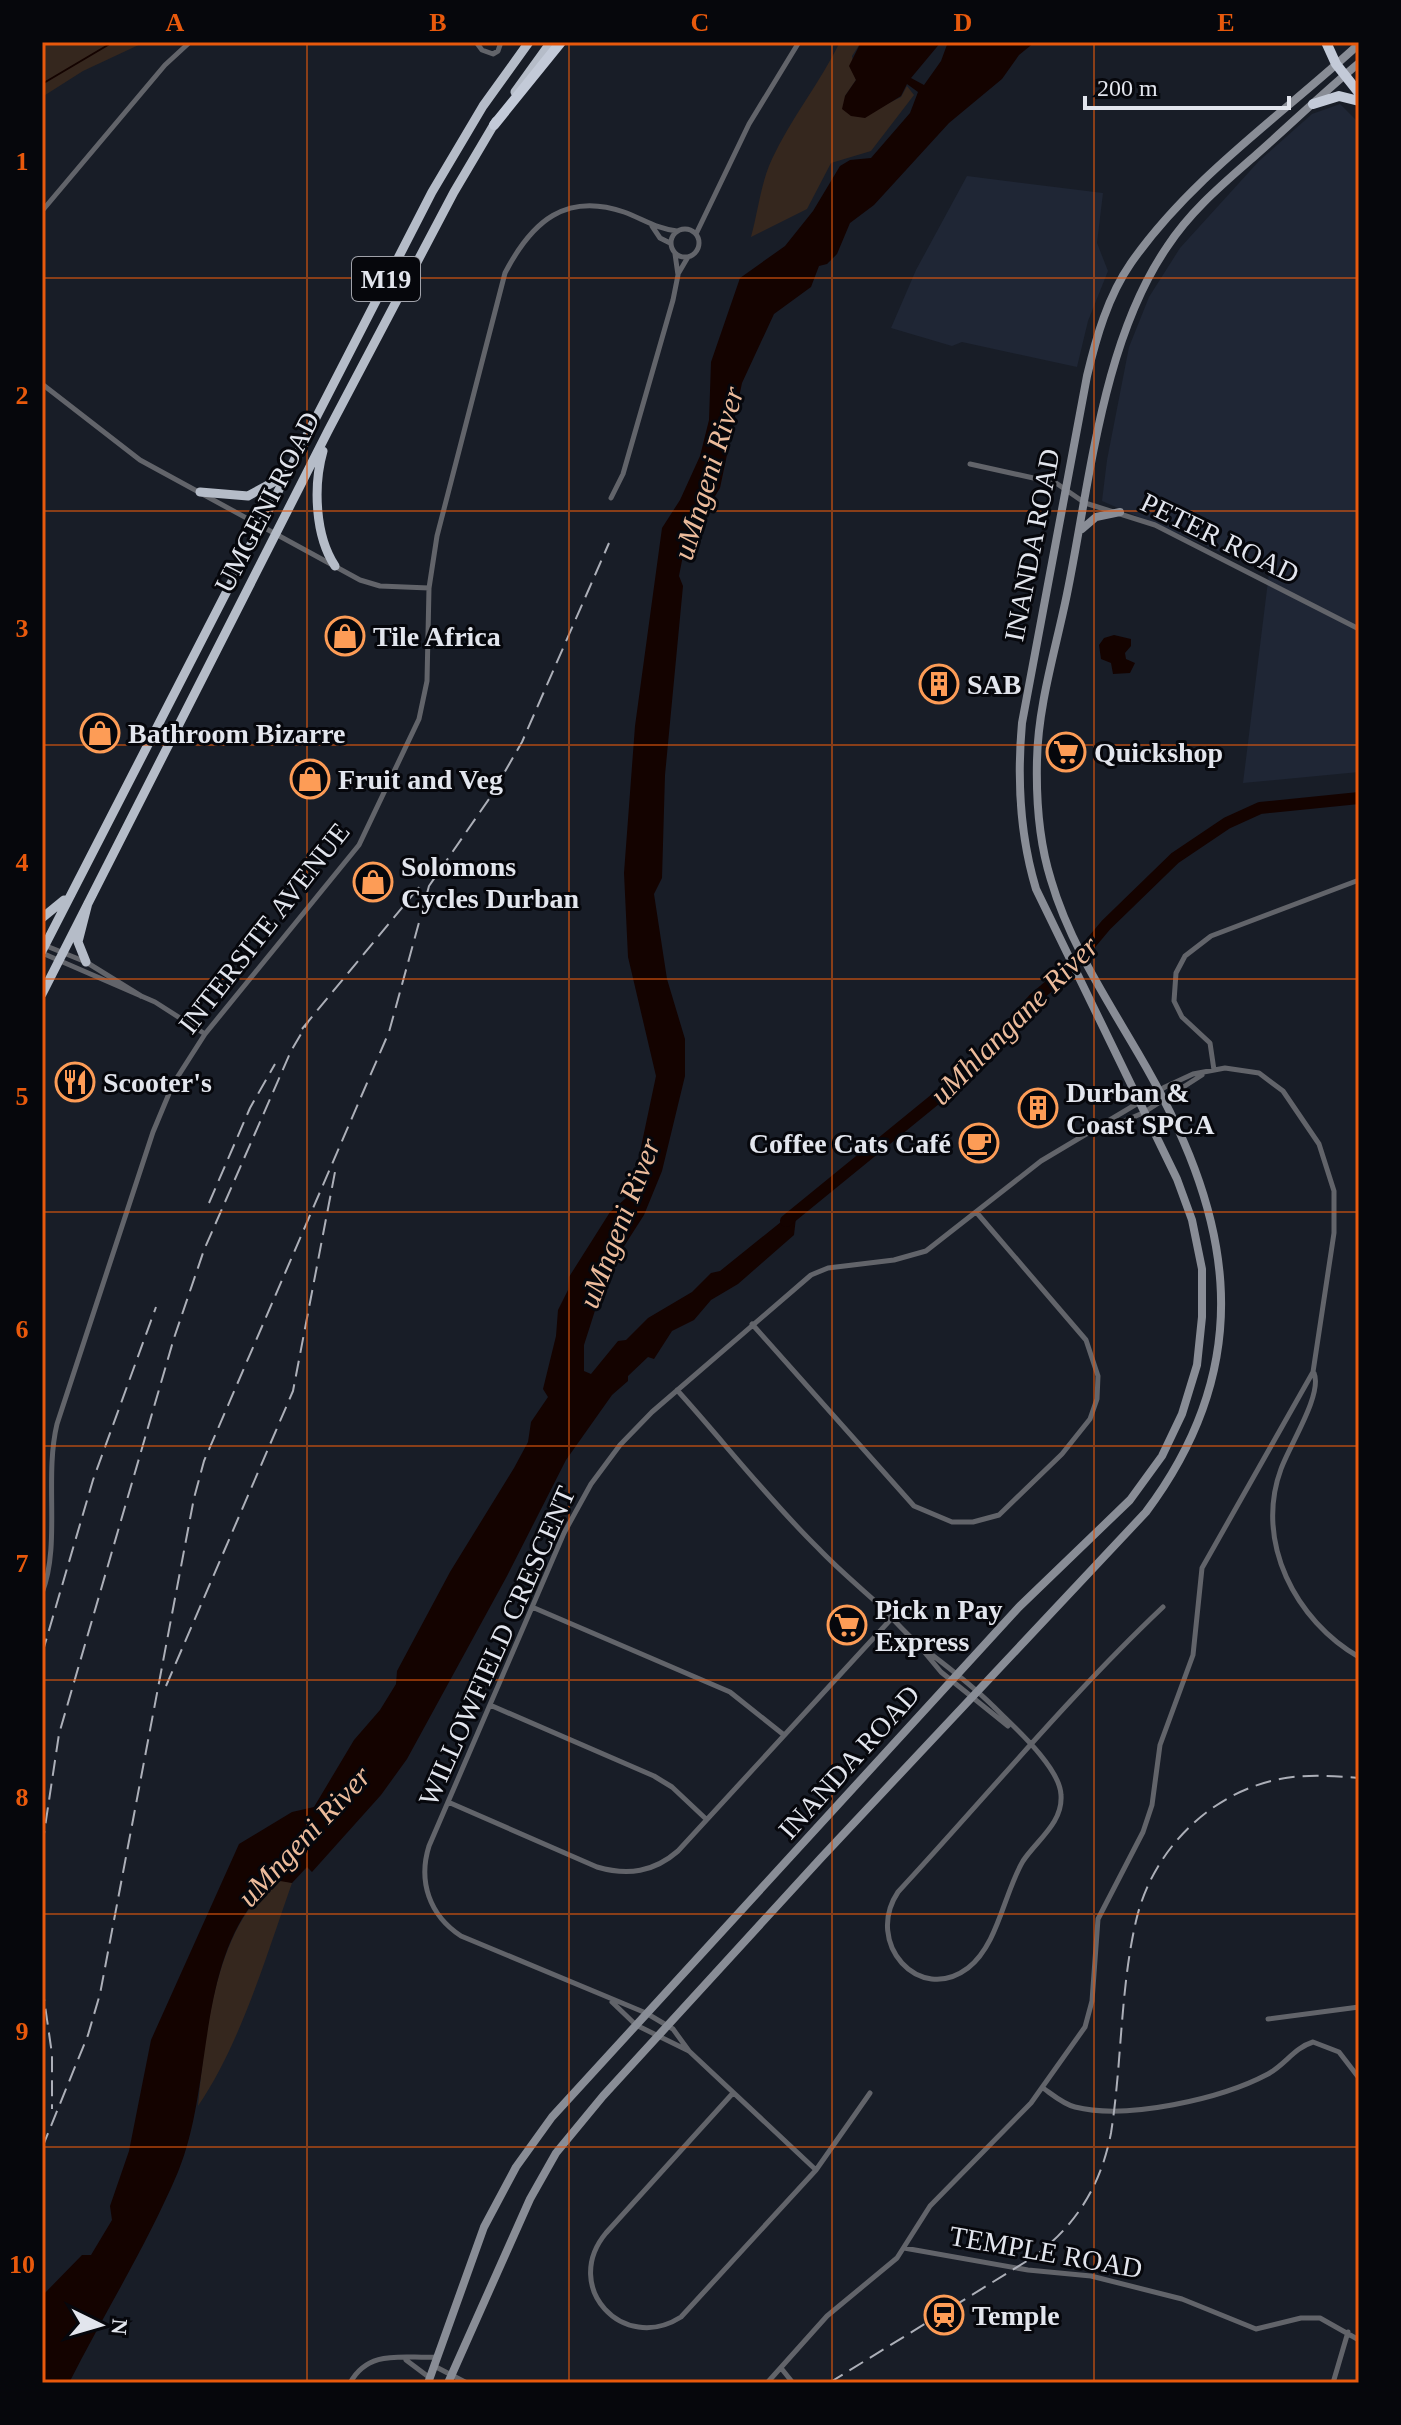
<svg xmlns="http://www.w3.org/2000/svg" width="1401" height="2425" viewBox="0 0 1401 2425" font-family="Georgia,serif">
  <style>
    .built { fill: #1f2635 }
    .green { fill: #35271e }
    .water { fill: #140300 }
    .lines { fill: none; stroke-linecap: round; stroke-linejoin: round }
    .stream { stroke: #140300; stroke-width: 2 }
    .river { stroke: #140300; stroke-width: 12 }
    .minor { stroke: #62646a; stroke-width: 5 }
    .secondary { stroke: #898d96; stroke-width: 8 }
    .trunk { stroke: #b5bcc8; stroke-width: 9 }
    .motorway { stroke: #c3cad8; stroke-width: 10 }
    .rail { stroke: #acafb8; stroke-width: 2; stroke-dasharray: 16 8; stroke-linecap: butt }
    .grid { fill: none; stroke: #e8590c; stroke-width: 2; stroke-opacity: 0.55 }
    .labels { text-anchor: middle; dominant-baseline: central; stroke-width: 6; stroke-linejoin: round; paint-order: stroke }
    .shield { fill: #06070c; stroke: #a0a2aa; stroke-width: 2 }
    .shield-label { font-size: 26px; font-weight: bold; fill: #e2e5ed }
    .street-label { font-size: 28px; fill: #e2e5ed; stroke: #06070c }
    .poi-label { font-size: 28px; font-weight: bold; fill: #e2e5ed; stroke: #06070c; text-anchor: start }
    .water-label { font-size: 30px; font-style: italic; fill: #ecbb9b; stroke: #06070c }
    .neatline { fill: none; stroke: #e8590c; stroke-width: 3 }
    .grid-label { font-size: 26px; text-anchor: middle; font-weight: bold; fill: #e8590c }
  </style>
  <rect width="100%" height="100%" fill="#181d27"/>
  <!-- built -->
  <path class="built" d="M1340,104L1359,123V772L1243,783L1269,573L1102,501L1107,460L1129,347L1149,297L1180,248L1259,161L1312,114Z
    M967,176L1103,193L1097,243L1108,271L1088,321L1077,367L962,342L952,346L891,328L916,270Z"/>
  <!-- green -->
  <path class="green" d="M42,42H145L83,71L42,97Z
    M840,42H861L852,56L856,80L845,96L883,106L901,97L907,86L914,95L871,151L831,163L807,209L751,237C758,212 761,182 772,159C791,118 820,83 840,42Z
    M280,1880L292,1883C267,1954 240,2045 198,2106C204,2043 213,1956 252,1905C259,1895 271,1888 280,1880Z"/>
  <!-- water -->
  <path class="water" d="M861,42H941L911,78L924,85L941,61L948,42H1035L1019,55L1002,79L949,123L874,205L850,223L837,254L827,264L819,266L811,287L774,314L742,383L720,488L685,545L679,576L683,586L665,775L662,878L654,894L667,979L685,1039V1076L662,1171L644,1215L607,1273L584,1345V1371L591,1374L618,1341L626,1340L648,1318L692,1292L711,1273L720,1271L797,1209L794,1235L738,1284L711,1300L694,1320L672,1331L654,1359L648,1357L628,1376V1381L612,1395L566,1460L507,1576L407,1759L381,1795L312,1872L307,1867L292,1883L280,1881C271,1888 259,1895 252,1904C197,1977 212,2090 178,2172C147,2245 105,2312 69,2383H42V2296L82,2255H91L112,2220L110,2206L129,2151L151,2040L239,1844L292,1812L314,1807L354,1740L380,1710L396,1684L397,1671L450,1572L514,1468L528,1442L531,1422L548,1397L543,1389L556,1336L558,1310L568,1290L569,1277L610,1212L626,1198L637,1166L656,1076L628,957L624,873L635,726L662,528L680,500L700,456L709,420L711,362L740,278L785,246L813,211L840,166L850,160L871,158L910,113L918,92L907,84L901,96L865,118L851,116L842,109L845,96L856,80L849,66Z
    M1114,635L1131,639V646L1125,653L1126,659L1135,663L1130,673L1113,674L1111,663L1101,659L1099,645L1104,638Z"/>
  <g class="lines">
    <!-- stream -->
    <path class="stream" d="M42,84L113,42"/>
    <!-- river -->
    <path class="river" d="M786,1221L976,1066L1034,999L1070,968L1106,925L1175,858L1227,823L1260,808L1359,798"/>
    <!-- minor -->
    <path class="minor" d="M476,42L482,50L493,54L498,51L501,42
      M42,211L165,65L190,42
      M652,226L660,238L670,243
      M671 243a14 14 0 1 1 28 0a14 14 0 1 1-28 0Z
      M696,234L749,124L799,42
      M678,274L688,257
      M42,384L140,460L360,580L380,586L429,588
      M970,464L1056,483L1085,503L1155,525L1359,629
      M611,498L623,474L673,300L678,275L675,254
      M44,945L86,962L141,996
      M42,953L155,1002L205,1034
      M1214,1070L1210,1043L1182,1017L1174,1001L1176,973L1185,956L1211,936L1359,880
      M1100,1131L1143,1113L1202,1075
      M752,1324L914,1506L952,1522H973L999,1515L1062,1454L1090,1419L1097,1399L1098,1376L1086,1340L977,1213
      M1314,1373C1323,1394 1289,1446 1281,1469C1254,1542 1296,1621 1359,1657
      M677,1390C724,1442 768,1499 818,1548C836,1567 856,1584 875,1601C890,1615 903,1631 918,1644C944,1664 970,1683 993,1706C1013,1726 1060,1767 1061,1795C1063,1823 1037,1840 1023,1861C1004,1893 998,1945 968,1968C919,2005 864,1943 898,1892C986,1797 1069,1696 1163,1607
      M42,1593C61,1545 44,1478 57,1424L153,1132L173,1084L205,1034L359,845L419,719L427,681L429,588L437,536L505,273C532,221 566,192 624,212C643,219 657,229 677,231
      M532,1607L730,1692L784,1735
      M921,1648L941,1672L1008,1726
      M490,1705L654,1776L672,1787L706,1819
      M448,1802L597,1867C628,1876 654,1872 678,1851L892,1618
      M612,2002L636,2025L689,2051L816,2170
      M1268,2019L1359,2007
      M689,2051L673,2029L646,2013L461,1936C429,1915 418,1881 429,1846L564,1533L591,1484L620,1445L652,1412L811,1275L828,1268L894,1260L926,1251L1041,1161L1165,1087L1193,1074L1225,1068L1259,1073L1283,1091L1319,1144L1334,1191V1233L1313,1372L1202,1568L1193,1655L1160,1745L1152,1805L1143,1832L1098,1919L1092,2001L1085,2027L1031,2103L930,2206L897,2258L827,2316L767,2383
      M1043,2088C1053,2095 1063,2104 1075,2107C1127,2120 1221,2099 1268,2074C1285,2065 1294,2048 1313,2042L1339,2052L1359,2078
      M733,2093L606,2233C561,2287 623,2354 681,2317L816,2170L870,2093
      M904,2248L1028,2270L1091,2276L1182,2299L1256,2329L1301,2318H1320L1359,2340
      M406,2360L430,2378
      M436,2367L467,2383
      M781,2368L793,2383
      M350,2383C369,2348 404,2359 437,2357
      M1333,2383L1348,2332"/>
    <!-- secondary -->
    <path class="secondary" d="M1082,529L1096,517L1120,512
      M428,2383L484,2227L516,2167L552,2117L1019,1607L1130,1500L1162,1456L1182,1414L1197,1365L1202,1317V1269L1192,1220L1177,1179L1036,889C1020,836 1017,779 1022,723L1087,376C1096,338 1108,296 1131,263C1191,177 1282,115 1359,44
      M448,2383L530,2199L556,2153L603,2096L821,1858L1146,1512C1263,1356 1230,1209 1138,1053C1106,998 1069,942 1051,880C1039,842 1036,800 1037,760C1038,705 1056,648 1067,594C1090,482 1102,342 1167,247C1191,210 1224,183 1257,154C1291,124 1324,92 1359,63"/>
    <!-- trunk -->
    <path class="trunk" d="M515,92L551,42
      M323,451C313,486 315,536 335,566
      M200,492L248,496L283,477
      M42,918L64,900
      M42,951L432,192L483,106L529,42
      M86,962L78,942L88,903
      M42,994L329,429L454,192L496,121"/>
    <!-- motorway -->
    <path class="motorway" d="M1326,42L1336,64L1359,93
      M1313,104L1339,96L1359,101
      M494,125L561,42"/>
    <!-- rail -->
    <path class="rail" d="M302,1029L424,881
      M209,1203L250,1108L275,1064
      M42,1654L93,1480L156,1307
      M166,1686L293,1391L335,1172
      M42,1847L59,1734L174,1338L204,1250L291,1051L308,1022
      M42,1985L52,2054V2109
      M42,2148L88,2035L100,1994L194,1498L204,1461L389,1032L429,886L489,799L522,742L609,543
      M829,2383L1035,2256C1077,2224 1101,2185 1111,2133C1122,2063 1120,1990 1136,1921C1152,1851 1209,1793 1280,1779C1305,1774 1333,1776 1359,1778"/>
  </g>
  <!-- grid -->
  <path class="grid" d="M307,42V2383M569,42V2383M832,42V2383M1094,42V2383M42,278H1359M42,511H1359M42,745H1359M42,979H1359M42,1212H1359M42,1446H1359M42,1680H1359M42,1914H1359M42,2147H1359"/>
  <!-- icons -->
  <defs>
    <symbol id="shop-ring" viewBox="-11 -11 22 22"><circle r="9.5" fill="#06070c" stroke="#fd9c56" stroke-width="1.5"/><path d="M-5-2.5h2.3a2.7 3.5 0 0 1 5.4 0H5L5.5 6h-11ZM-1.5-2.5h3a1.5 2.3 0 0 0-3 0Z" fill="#fd9c56"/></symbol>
    <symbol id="building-ring" viewBox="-11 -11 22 22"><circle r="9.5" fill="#06070c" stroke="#fd9c56" stroke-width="1.5"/><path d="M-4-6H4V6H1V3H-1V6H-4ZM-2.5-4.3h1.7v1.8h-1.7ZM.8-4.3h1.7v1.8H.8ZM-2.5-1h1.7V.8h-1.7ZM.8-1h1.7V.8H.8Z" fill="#fd9c56"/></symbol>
    <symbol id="supermarket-ring" viewBox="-11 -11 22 22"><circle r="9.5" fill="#06070c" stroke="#fd9c56" stroke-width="1.5"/><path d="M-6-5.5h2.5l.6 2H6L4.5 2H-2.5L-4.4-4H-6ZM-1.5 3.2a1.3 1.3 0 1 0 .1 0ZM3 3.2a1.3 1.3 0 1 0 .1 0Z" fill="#fd9c56"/></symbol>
    <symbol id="restaurant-ring" viewBox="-11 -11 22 22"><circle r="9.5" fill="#06070c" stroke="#fd9c56" stroke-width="1.5"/><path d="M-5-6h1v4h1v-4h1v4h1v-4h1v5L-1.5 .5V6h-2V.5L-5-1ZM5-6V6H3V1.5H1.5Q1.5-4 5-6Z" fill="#fd9c56"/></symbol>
    <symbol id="cafe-ring" viewBox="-11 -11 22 22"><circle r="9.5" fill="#06070c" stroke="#fd9c56" stroke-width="1.5"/><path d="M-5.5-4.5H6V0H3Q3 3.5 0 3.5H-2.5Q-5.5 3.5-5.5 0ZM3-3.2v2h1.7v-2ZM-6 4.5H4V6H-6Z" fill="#fd9c56"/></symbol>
    <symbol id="station-ring" viewBox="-11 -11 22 22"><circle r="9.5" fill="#06070c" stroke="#fd9c56" stroke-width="1.5"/><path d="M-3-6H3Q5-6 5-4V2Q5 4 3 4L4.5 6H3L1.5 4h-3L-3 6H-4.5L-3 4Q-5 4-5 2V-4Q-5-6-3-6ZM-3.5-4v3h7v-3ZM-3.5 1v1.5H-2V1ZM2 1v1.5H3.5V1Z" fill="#fd9c56"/></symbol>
  </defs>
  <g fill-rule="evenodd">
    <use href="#shop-ring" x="323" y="614" width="44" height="44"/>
    <use href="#building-ring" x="917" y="662" width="44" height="44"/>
    <use href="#shop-ring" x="78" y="711" width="44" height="44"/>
    <use href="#supermarket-ring" x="1044" y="730" width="44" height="44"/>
    <use href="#shop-ring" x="288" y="757" width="44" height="44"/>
    <use href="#shop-ring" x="351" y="860" width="44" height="44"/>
    <use href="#restaurant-ring" x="53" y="1060" width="44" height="44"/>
    <use href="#building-ring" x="1016" y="1086" width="44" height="44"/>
    <use href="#cafe-ring" x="957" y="1121" width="44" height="44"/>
    <use href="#supermarket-ring" x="825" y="1603" width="44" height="44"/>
    <use href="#station-ring" x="922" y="2293" width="44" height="44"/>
  </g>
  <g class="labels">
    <!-- shield labels -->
    <rect class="shield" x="352" y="257" width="68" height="44" rx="6"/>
    <g class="shield-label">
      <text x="386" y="279">M19</text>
    </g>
    <!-- street labels -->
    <g class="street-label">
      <text transform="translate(267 502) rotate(-63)">UMGENI ROAD</text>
      <text transform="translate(1220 538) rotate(26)">PETER ROAD</text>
      <text transform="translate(1032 545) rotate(-79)">INANDA ROAD</text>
      <text transform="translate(264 928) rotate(-52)">INTERSITE AVENUE</text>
      <text transform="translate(497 1646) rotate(-66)">WILLOWFIELD CRESCENT</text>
      <text transform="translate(849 1762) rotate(-48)">INANDA ROAD</text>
      <text transform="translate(1046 2252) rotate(10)">TEMPLE ROAD</text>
    </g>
    <!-- poi labels -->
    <g class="poi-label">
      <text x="373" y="636">Tile Africa</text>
      <text x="967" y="684">SAB</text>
      <text x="128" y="733">Bathroom Bizarre</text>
      <text x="1094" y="752">Quickshop</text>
      <text x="338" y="779">Fruit and Veg</text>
      <text x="401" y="866">Solomons<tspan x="401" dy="32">Cycles Durban</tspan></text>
      <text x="103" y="1082">Scooter's</text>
      <text x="1066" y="1092">Durban &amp;<tspan x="1066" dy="32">Coast SPCA</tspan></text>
      <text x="951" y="1143" text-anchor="end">Coffee Cats Café</text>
      <text x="875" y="1609">Pick n Pay<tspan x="875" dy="32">Express</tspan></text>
      <text x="972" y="2315">Temple</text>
    </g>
    <!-- water labels -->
    <g class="water-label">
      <text transform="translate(708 473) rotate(-73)">uMngeni River</text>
      <text transform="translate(1014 1020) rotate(-45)">uMhlangane River</text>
      <text transform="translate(619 1223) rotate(-69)">uMngeni River</text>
      <text transform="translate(304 1836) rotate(-47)">uMngeni River</text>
    </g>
  </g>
  <!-- border -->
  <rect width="1401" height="2425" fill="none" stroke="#06070c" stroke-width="88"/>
  <!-- north arrow -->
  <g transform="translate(100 2325) rotate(95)" stroke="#06070c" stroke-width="6" paint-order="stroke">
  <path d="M0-6L14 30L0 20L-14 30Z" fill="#e2e5ed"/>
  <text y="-12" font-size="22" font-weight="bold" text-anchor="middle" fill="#e2e5ed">N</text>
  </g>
  <!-- scale -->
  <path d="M1085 96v12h204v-12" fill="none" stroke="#e2e5ed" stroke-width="4"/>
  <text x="1097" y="96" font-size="24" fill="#e2e5ed" stroke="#06070c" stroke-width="6" paint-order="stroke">200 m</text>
  <rect x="44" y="44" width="1313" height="2337" class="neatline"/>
  <g class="grid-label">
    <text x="175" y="31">A</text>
    <text x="438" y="31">B</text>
    <text x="700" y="31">C</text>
    <text x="963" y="31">D</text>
    <text x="1226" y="31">E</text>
    <text x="22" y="170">1</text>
    <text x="22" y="404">2</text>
    <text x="22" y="637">3</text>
    <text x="22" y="871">4</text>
    <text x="22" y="1105">5</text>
    <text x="22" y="1338">6</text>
    <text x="22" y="1572">7</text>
    <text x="22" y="1806">8</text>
    <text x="22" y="2040">9</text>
    <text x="22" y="2273">10</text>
  </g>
</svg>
